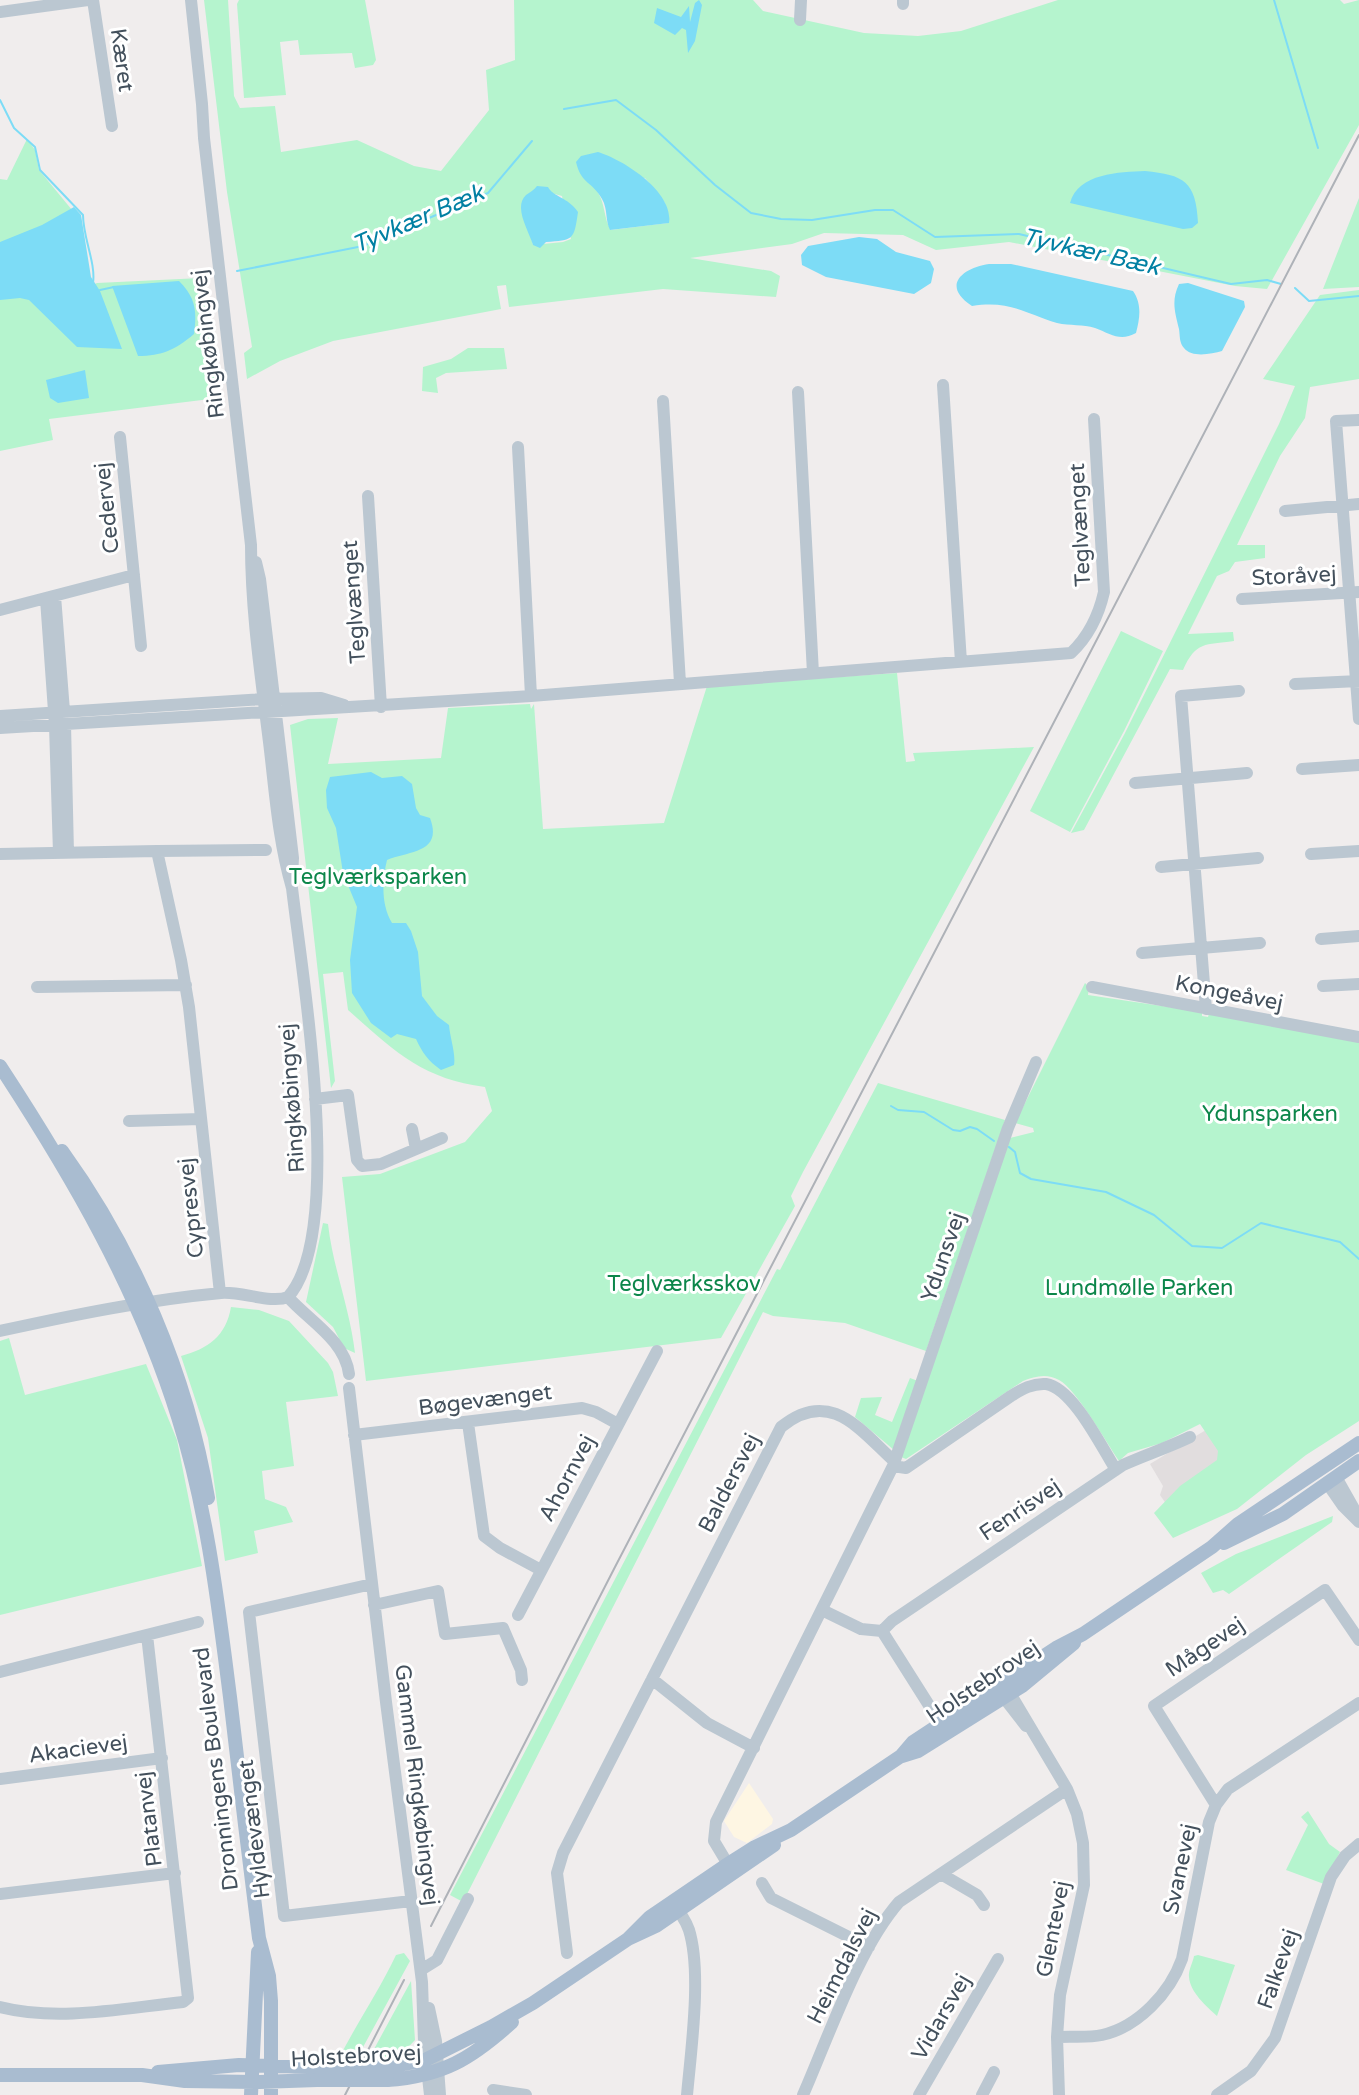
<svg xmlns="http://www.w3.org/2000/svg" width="1359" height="2095" viewBox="0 0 1359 2095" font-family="'Varela Round',sans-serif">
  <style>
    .commercial { fill: #fef6e3 }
    .education { fill: #e1ddde }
    .green { fill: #b5f4ce; fill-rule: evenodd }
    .water { fill: #7ddcf6 }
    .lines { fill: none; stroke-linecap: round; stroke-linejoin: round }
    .stream { stroke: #7ddcf6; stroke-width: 2 }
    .minor { stroke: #bbc7d1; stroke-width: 12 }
    .major { stroke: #a9bcd0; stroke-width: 14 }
    .rail { stroke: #aeb2b8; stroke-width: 2 }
    .major-bridge { stroke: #a9bcd0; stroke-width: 14 }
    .labels { text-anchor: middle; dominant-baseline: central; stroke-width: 6; stroke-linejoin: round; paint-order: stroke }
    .street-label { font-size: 22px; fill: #43505c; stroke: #fff }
    .park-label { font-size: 22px; fill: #0c864a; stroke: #fff }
    .water-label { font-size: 24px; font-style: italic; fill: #0280a3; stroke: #fff }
  </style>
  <rect width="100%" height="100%" fill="#f0eded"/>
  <!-- commercial -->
  <path class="commercial" d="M749,1783L773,1819L772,1824L747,1843L734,1837L724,1821Z"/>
  <!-- education -->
  <path class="education" d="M1219,1422L1236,1451L1171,1511L1160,1495L1163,1486L1150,1464Z"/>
  <!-- green -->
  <path class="green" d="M204,0H228L234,96L240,108L275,106L281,152L357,140L414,166L441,171L489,110L486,70L515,60L514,0H753L763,11L864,33L918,36L961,31L1058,0H1340L1344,4L1359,0V125L1267,289L1235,286L1009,242L936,250L903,235L824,233L792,244L690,258L771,271L780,276L776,297L663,289L509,307L506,285L497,286L501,309L333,341L280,361L247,379L244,353L252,347L227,192ZM645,178L665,203L668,223L611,230C603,218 606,204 597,191ZM551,193L562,196L571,239L563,242L533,245L530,233Z
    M239,0H365L376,60L373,65L355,68L352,53L300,55L298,40L280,42L286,95L244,98L237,4Z
    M27,139L35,150L39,170L77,216L90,286L97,283L201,278L218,398L49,419L53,440L0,451V179L7,180Z
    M1359,198V287L1323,289Z
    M1359,290V379L1310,387L1305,418L1280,456L1237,545H1265V558L1235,562L1229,571L1217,576L1188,634L1233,632L1234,641C1205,645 1196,641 1183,670L1170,669L1084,830L1071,833L1125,733L1279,424L1295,386L1263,379L1320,295Z
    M468,348H504L507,369L446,373L436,378L438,393L422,391L423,367L451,359Z
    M1121,631L1163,651L1124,731L1070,832L1030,811Z
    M897,673L906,762L915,761L913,753L1034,747L803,1172L791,1196L795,1206L721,1338L366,1381L342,1177L380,1174L465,1142L492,1111L485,1087C422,1079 393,1050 348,1010L343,972L323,974L335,1081L331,1088L290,725L308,719L338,718L328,764L441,758L448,708L530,704L531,709L534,704L543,829L664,823L707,686Z
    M1085,983L1089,987L1088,995L1202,1012V1016L1208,1017L1209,1013L1359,1042V1421L1306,1455L1237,1509L1173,1538L1154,1513L1180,1486L1217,1460L1218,1451L1200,1424L1162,1443L1128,1453L1119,1461C1106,1442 1077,1390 1059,1380C1047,1373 1035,1376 1023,1381L906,1459L901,1457L1010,1138L1034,1132L1033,1128L1015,1123Z
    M878,1083L1005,1120L926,1351L845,1323L773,1316L763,1312L463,1902L450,1895L777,1269L780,1270Z
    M323,1223L328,1224C333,1268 350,1309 355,1353L344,1348L333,1327L306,1302Z
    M231,1307L259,1310L289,1321L328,1363L333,1372L338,1396L286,1402L294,1466L262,1471L265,1499L286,1507L293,1522L254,1531L258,1553L225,1561L208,1438L181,1356C208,1349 226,1336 231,1307Z
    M9,1338L25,1395L146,1364L177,1440L202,1566L0,1615V1341Z
    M910,1378L918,1381L894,1450L855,1417L861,1398L882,1397L875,1415L892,1422Z
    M1333,1516L1332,1522L1229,1594L1223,1590L1213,1593L1201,1573L1236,1554Z
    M1308,1811L1329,1844L1340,1852L1324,1884L1286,1870L1307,1827L1308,1825L1301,1817Z
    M404,1953L410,1961L356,2060L339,2058C357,2023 379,1991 396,1955Z
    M1198,1955L1235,1965L1217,2016C1206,2006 1190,1992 1189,1977C1188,1971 1193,1962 1194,1956Z
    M411,1981L415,2040L399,2057L367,2062Z"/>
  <!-- water -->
  <path class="water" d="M699,0L702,5L695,41L688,53L686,30L682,28L675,35L654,23L657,8L681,17L689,6L690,22L695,3Z
    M598,152C624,160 674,192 669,223L610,230C605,220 608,209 602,199C593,182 581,184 576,162L581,156Z
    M1145,171C1184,175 1196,181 1198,223L1192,228L1183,229L1070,203C1078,173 1120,172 1145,171Z
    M537,186L548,187C553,197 568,197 578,212C574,241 573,240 546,242L540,248L533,245C529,231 513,207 526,195C530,192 534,190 537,186Z
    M74,207L81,215L91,277L100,291L122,349L77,347L29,300L20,298L0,300V242L42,225Z
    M859,237L877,239L896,252L930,261L934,269L931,283L914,294L826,277L802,265L801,255L808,246Z
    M989,264H1011L1133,291C1142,304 1140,318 1136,333C1120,342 1111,334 1095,328C1083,324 1070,326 1057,323C1025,313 1009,300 972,306C941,286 962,268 989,264Z
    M179,281C196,298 197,311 194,334C175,350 162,356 138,356L112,286Z
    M1188,283L1244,301L1245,307L1222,351C1211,354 1192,358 1184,348C1179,343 1180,335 1179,329C1175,312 1171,301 1179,284Z
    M85,370L89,398L58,403L50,398L46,380Z
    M371,772L382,778L402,776L412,784L416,808L420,815L430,818C443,853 410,851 387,860C382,880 381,905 392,923H406L411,931L418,952L422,996L437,1016L449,1025C450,1038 456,1054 454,1065L441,1070C428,1061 422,1052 416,1039L397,1034L391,1038L371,1023L352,993L350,960L357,907L343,873L336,828L327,808L326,790L330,777Z"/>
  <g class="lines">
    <!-- stream -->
    <path class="stream" d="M1274,0L1318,148
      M0,100L14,128L35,147L40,170L83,215C83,238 96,263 93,283
      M564,109L616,100L656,130L715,185L751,213L781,219L812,220L875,210H893L935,237L1019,234L1231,284L1267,280L1281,284
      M237,271L363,246L488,193L532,141
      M1295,288L1309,301L1359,296
      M100,290L114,287
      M891,1106L898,1110L924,1112L953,1130L960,1131L970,1127L977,1129L994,1141
      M1009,1147L1015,1152L1020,1173L1031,1179L1106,1192L1154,1215L1192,1246L1222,1248L1261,1223L1340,1242L1359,1259"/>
    <!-- minor -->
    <path class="minor" d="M93,0L112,126
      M191,0L202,104L204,138L251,545C251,611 261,677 269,742C275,791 278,840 292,888C302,974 346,1233 288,1297
      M903,0V4
      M0,12L88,0
      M800,20L801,0
      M943,385L961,662
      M798,392L813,673
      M663,401L680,683
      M1359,420L1336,421L1359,719
      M120,437L141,646
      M518,447L531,696
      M368,496L381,707
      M1285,511L1359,504
      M256,562L260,579L293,858L292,877
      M55,596L65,724L68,853
      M46,599L55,725L59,853
      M1242,599L1359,592
      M0,610L134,575
      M1295,684L1359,681
      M0,716L263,699L321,698L344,705
      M0,728L531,696L1071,653C1088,637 1099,614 1104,592L1094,419
      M1302,769L1359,765
      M1135,783L1247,773
      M157,851L266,850
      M0,854L157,851L181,960L189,1007L220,1293
      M1311,854L1359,851
      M1161,867L1258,858
      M1321,939L1359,936
      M1142,953L1260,943
      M1323,986L1359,984
      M37,987L186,985
      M1092,987L1359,1037
      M1206,1009L1181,696L1239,691
      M315,1099L348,1095L357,1160L362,1166L381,1164L442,1138
      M129,1121L201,1119
      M412,1129L416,1149
      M288,1297C308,1320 345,1340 349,1374
      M0,1331C73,1315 146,1300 221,1293C241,1291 271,1304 288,1297
      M349,1388L386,1702L422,1982L424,2042L430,2095
      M468,1423L484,1536L500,1548L541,1570
      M354,1435L582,1408L596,1412L618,1424
      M893,1466L906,1468L1011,1396C1022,1389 1033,1383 1046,1384C1073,1388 1102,1448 1116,1470
      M1336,1477L1358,1516
      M1327,1483L1343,1506L1359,1522
      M372,1584L249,1612L284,1916L411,1901
      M374,1605L438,1591L445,1634L503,1628L521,1670L522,1680
      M822,1610L861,1629L882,1631
      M518,1615L657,1351
      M882,1631L892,1621L1123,1465C1145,1455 1167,1448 1190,1437
      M882,1631L944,1729
      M0,1672L198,1622
      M652,1679L707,1723L754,1748
      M1007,1688L1067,1789L1077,1814L1083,1843L1084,1885L1060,1995L1057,2037L1059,2095
      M998,1690L1026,1726
      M0,1779L162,1758
      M1216,1805L1154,1706L1325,1590L1359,1640
      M732,1871L714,1841L716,1822L893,1466L1008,1128L1036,1062
      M941,1874L977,1895L984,1905
      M762,1883L771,1898L869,1947
      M0,1894L175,1873
      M672,1903C679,1911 686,1921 689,1930C702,1972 691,2050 687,2095
      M567,1953L557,1873L563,1853L781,1427C830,1387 860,1430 894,1461
      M421,1970L437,1960L468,1899
      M0,2007C59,2022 124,2008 183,2002L188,1998L147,1635
      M429,2008L436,2041L440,2095
      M1057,2037C1072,2036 1088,2038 1102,2035C1138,2027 1170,1993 1182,1959L1209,1822L1216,1805L1228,1789L1359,1703
      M493,2090L526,2095
      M803,2095C829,2036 858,1949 899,1902L1067,1789
      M919,2095L998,1959
      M982,2095L994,2072
      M1217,2095L1251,2071L1275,2038L1331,1877L1345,1856L1359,1844"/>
    <!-- major -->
    <path class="major" d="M0,1066C72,1176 139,1291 178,1417C207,1508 218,1603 230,1697C239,1777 249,1858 259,1938L269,1976L271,2001V2095
      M62,1151C135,1252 187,1375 208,1498
      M1224,1543L1283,1514L1359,1461
      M902,1756L918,1751L1022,1686L1074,1643
      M628,1939L650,1917L725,1866L755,1847L791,1830L901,1756L913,1742L1056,1648L1083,1634L1212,1547L1238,1524L1359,1443
      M387,2067L425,2060L491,2027L533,2003L628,1939L656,1926L774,1845
      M158,2072L239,2065L318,2067
      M0,2075H142L185,2081L260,2082L317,2080
      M387,2080C443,2076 471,2059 512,2022
      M251,2095L258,1952"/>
    <!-- rail -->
    <path class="rail" d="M431,1926L615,1567L1359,135
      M345,2095L404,1980"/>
    <!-- major-bridge -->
    <path class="major-bridge" d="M318,2067H387
      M317,2080H387"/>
  </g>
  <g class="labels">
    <!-- street labels -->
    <g class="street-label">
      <text transform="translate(122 60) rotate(82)">Kæret</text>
      <text transform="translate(208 344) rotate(-97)">Ringkøbingvej</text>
      <text transform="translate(107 508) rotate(-96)">Cedervej</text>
      <text transform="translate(1080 525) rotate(-93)">Teglvænget</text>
      <text transform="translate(1294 576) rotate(-3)">Storåvej</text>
      <text transform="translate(354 602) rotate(-94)">Teglvænget</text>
      <text transform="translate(1229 993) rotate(11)">Kongeåvej</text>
      <text transform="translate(292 1098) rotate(-94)">Ringkøbingvej</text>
      <text transform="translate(191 1208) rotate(-96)">Cypresvej</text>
      <text transform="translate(943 1257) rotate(-71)">Ydunsvej</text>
      <text transform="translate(485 1400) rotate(-7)">Bøgevænget</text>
      <text transform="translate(567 1478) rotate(-62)">Ahornvej</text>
      <text transform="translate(729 1483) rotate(-63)">Baldersvej</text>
      <text transform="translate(1020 1510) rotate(-34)">Fenrisvej</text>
      <text transform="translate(1205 1647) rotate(-34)">Mågevej</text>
      <text transform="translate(983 1682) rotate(-34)">Holstebrovej</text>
      <text transform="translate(78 1749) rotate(-8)">Akacievej</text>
      <text transform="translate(216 1769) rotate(-97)">Dronningens Boulevard</text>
      <text transform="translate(417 1785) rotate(83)">Gammel Ringkøbingvej</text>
      <text transform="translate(149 1819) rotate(-97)">Platanvej</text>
      <text transform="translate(254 1829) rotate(-97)">Hyldevænget</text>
      <text transform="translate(1180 1869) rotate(-78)">Svanevej</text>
      <text transform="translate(1053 1929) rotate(-79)">Glentevej</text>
      <text transform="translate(842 1966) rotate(-63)">Heimdalsvej</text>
      <text transform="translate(1278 1969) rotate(-71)">Falkevej</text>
      <text transform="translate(941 2017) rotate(-60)">Vidarsvej</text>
      <text transform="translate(356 2056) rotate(-3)">Holstebrovej</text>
    </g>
    <!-- park labels -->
    <g class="park-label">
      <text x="378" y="877">Teglværksparken</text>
      <text x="1270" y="1114">Ydunsparken</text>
      <text x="684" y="1284">Teglværksskov</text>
      <text x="1139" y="1288">Lundmølle Parken</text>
    </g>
    <!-- water labels -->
    <g class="water-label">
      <text transform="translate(418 219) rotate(-23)">Tyvkær Bæk</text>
      <text transform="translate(1091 252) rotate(13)">Tyvkær Bæk</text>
    </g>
  </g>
</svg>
